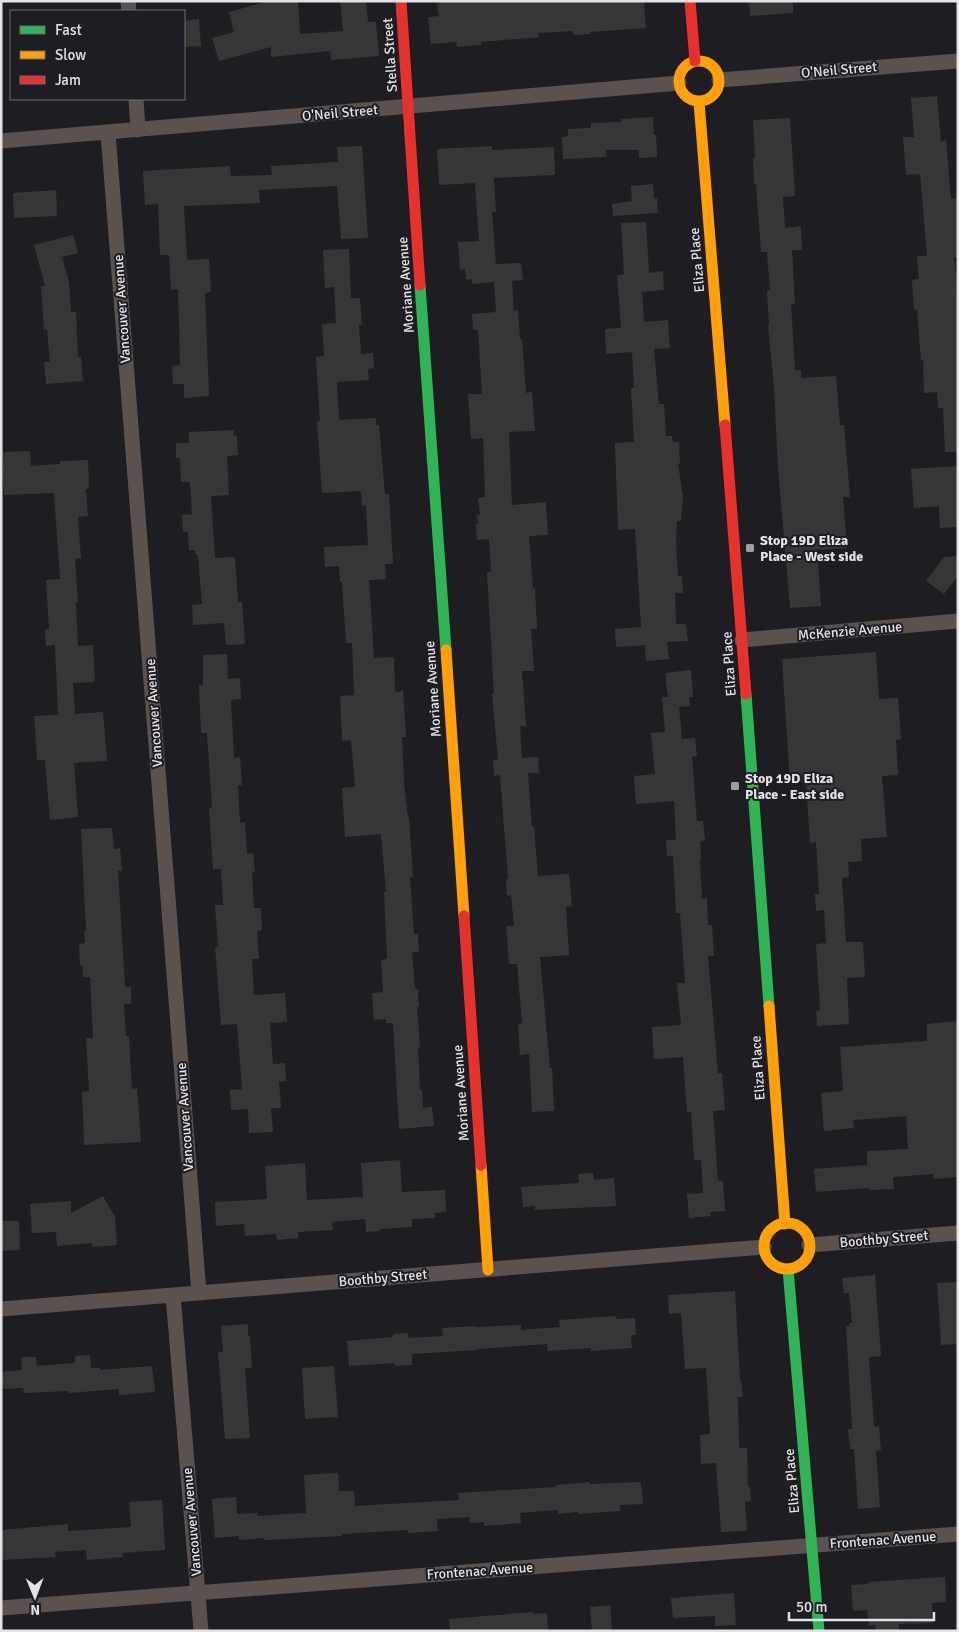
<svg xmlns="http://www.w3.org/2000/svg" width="959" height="1632" viewBox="0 0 959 1632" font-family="Signika,sans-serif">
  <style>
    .building { fill: #373637 }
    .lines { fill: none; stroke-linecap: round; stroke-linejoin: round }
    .street { stroke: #5b514e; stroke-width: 15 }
    .fast { stroke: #30b455; stroke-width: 11 }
    .slow { stroke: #ff9f0a; stroke-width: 11 }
    .jam { stroke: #e5322d; stroke-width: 11 }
    .poi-dot { fill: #9d9da2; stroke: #1d1d23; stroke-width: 2 }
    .labels { text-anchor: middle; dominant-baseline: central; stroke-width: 4; stroke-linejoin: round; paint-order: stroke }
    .street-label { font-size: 14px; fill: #e2e2e7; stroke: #1d1d23 }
    .poi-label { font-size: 14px; font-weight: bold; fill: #e2e2e7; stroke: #1d1d23; text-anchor: start }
  </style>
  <rect width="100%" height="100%" fill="#1e1e22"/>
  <!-- building -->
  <path class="building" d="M268,1H298L300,34L343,31L340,1H366L368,22H376L379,56L331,60L330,51L271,57V47L219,61L212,38L234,32L229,12Z
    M437,1H644L646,28L590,32L591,34L573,35V31L538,33L539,37L481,42V45L457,47L456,42L431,44L428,17L439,16Z
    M749,1H793V13L750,16Z
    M199,19L201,46L184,47V21Z
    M937,96L941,141L946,140L951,199L958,198V257H954L958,302V452H945L943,408H938L937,392L924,393L923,360H921L917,309L914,310L912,280L919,279L917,256H927L920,174L906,175L903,137H914L911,98Z
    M653,117L654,135H656L657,157L639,158V150H606V157L563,159L562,137L568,136V129L591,128V123L621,122V119Z
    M790,118L795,196L783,197L785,228L801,226L802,250H792L795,304H791L795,370H801V378L836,376L840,425H844L850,497H843L847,548L817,550L821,606L790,608L778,467L774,387L768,326L769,325L767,291L770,290L767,252H761L756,184H754L753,158H755L753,120Z
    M362,146L368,238L341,239L337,186L259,190L260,203L184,206L187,260L209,259L211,292L205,293L209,396L184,398V384H173L172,366L180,365L178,289L171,290L169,255H160L158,204L145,205L143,171L230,166L231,176L272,175L271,166L338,162L337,147Z
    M492,146V150L554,147L555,175L494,178L496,212H492L496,264L521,263L523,280L512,281L514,311L518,310L520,339H522L526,393L532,392L535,431L509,432L512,505L546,502L548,535L529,536L533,589L535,588L537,629H531L534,671H522L526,726H520L522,758L538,757L539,773H528L532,827L534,826L538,876L569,874L572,906L566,907L569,955L540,957L550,1068H552L554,1111L532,1112L529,1054L520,1055L518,1024L522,1023L517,964H509L506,926H514L511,895L507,896L506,879H508L500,775L494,776L493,760H498L492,694H494L487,572H491L489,539L477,540L476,524H478L477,515H480L478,498L485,497L483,438L471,439L468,394H482L478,330H473L472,314L496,312L494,282L472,284V279L466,280L465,269L460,270L458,242L479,241L475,183L439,185L437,149Z
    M653,184L654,199L657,198L658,213L613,216L612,204L632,201L631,186Z
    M56,190L57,216L14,218L13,193Z
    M646,222L649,273L663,271L664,290L642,292L644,322L668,320L670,348L654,349L659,404H664L666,436H672L673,442H679L680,463L678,464L683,496L681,520L677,522L676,541L678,576H682L683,593H675L676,624H686L688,641L667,642L669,659L646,661L645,645L616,647L615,629L641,627L635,529L618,530L615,443L634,442L631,388H634L632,352L606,354L605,329L621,328L617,275L624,274L621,223Z
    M73,235L78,253L62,257L69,283L71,312H76L78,357H81L83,381L46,384L44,362H50L47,329L44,330L41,286H45L34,245Z
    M349,249L351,298H360L362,325H359L361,354L373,353L374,368L368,369L369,380L337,382L339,420L376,418V425H379L385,494H389L393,564H385L386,579L369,580L374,658L394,657L395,692L403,691L406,737H402L404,783L408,817H409L413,877L410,878L414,934H418L419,952H412L415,989H418L419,1007H417L420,1048H418L420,1090H422L423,1108L432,1107L434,1126L399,1129L393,1023H386V1019L374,1020L372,993L383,992L381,960L387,959L384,892H386L381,834L345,837L342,788L355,787L351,740L342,741L340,696L354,695L352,643H346L342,582H340L339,566L325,567L324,547L368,545L366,505L362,506L361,491L322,493L317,421H320L316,357L324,356L322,324L336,323L334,287L325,288L323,250Z
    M234,430V436L237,435L238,455L227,456L229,495L211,496L215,558L235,557L238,602H242L245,644L226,645L224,623L193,625L192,605L202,604L198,555H196L195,550H189L188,532H183L182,515L192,514L190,482H181L180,458H176V443H189V432Z
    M30,451L31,466L60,464V461L88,460L89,489H86L88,516L78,517L81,558L75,559L78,602H76L78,646L93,645L95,682L73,683L75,714L103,712L107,761L74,763L78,817L50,820L45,760H37L34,716L58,715L55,645L46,646L45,629H49L46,580L60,579L54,493L4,495L2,452Z
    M958,466V527L940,528L939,506L914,508L911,469Z
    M958,556V576L944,594L926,581L944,557Z
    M876,652L879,699L898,698L901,739L896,740L898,775L882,776L887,837L861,839L862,861L848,862L849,877L842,878L846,942H863L865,977L847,978L849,1024L817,1026L816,1011L820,1010L816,944L826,943L824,910L816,911L815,894H819L816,842L810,843L806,782L790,783L782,659Z
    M227,654L228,679L240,678L241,699L231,700L234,758L240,757L242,785H238L240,823L245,822L247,854L253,853L255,872H252L254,908H261L262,930L257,931L259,959H252L254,995L285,993L287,1022L270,1023L273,1064L285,1063L286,1081L279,1082L281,1108H271L273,1132L249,1133L248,1109L231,1110L230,1090L242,1089L237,1024L221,1025L215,947H218L215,905H223L221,869H213L209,808H212L207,733H201L199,685H203V655Z
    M691,670L693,697H689L690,706L679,707L682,739L695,738L697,756L692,757L697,821H703L705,840L700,841L701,859H700L702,899L707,898L708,925H712L714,956H708L718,1073H722L725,1110L713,1111L718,1181H723L725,1211L710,1212L711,1216L689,1218L687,1194L703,1193L701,1160H694L691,1112H687L683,1057L654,1059L652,1027L681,1025L677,983H685L680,913H676L673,856H667L666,840H676L674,801L636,804L634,776L655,774L651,733L665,732L662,697H668L665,673Z
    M112,828L114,849L120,848L122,871H118L125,987H131V1004H124L126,1036H129L132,1089L137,1088L141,1142L84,1145L82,1092L89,1091L86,1038H93L90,977H83L82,965H80L79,944L85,943L84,931H86L81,829Z
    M958,1021V1177L934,1179L933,1174L893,1177L894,1189L869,1190V1188L816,1192L814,1169L867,1165V1151L908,1149L906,1116L853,1120L854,1128L824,1131L821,1093L843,1091L840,1047L927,1041V1024Z
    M400,1160L402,1192L445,1190L446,1212L435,1213V1218L412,1219V1227L380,1229V1231L366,1232L365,1219L332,1222L333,1230L298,1232V1238L277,1240L276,1234L245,1236L244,1224L216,1226L215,1202L267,1199L265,1166L305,1163L307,1200L363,1197L361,1163Z
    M593,1173L594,1180L614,1178L616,1206L535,1210V1206L523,1207L521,1187L579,1183L578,1174Z
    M103,1196L115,1217L117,1245L92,1247V1243L57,1246L56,1232L32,1233L30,1204L71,1201V1213Z
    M1,1221H19L20,1250L1,1251Z
    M875,1275L881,1356L869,1357L874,1427L879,1426L881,1450L876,1451L880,1507L858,1509L854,1449H850L848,1429H852L846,1326H850L849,1323H852L849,1293H844L842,1278Z
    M958,1282V1344L941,1345L937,1283Z
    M735,1291L740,1380H741L743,1397H738L739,1448H747L748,1487H750L751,1501L745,1502L747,1531L721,1532L716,1463L701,1464L700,1435L710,1434L706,1368L685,1369L681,1313L669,1314L668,1295Z
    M616,1316V1319L635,1318L636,1335H631L632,1348L591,1351V1348L547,1351V1344L477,1349V1350L412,1354V1365L395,1366V1363L349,1366L347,1341L393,1337V1334L408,1333V1338L443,1336L442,1328L475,1326V1327L521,1325V1330L560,1327L559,1320Z
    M248,1324V1336H250L252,1368H245L250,1438L225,1439L218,1352H223L221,1326Z
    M90,1355L91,1368H100V1370L152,1366L155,1392L119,1395V1389L69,1393V1391L24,1393L23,1388L1,1389V1372L22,1370L21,1357H36L37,1366L75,1363V1356Z
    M334,1366L338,1417L305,1419L302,1368Z
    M338,1473L339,1491H354L355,1506L459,1500L458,1493L556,1487V1485L590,1482V1484L641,1482L643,1504L620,1505V1511L578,1514V1512L558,1514V1510L520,1513L521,1523L484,1526V1522L470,1523V1517L437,1519L438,1531L408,1533V1530L342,1534V1536L264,1540V1538L239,1540V1536L215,1538L212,1499L236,1497L237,1514L257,1513V1516L306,1513L304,1475Z
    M162,1500L165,1550L122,1553L123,1557L87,1560L86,1550L55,1552L56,1557L1,1560V1530L68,1524V1531L131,1527L129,1502Z
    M945,1577L946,1602L932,1603L933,1623L899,1624V1631H876L875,1625L869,1626L867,1610L853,1611L851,1585L868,1584V1582Z
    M734,1593L736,1625L715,1626V1616L673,1618L671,1598Z
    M610,1605L612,1631H592L590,1607Z
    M533,1612V1614L547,1613L548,1631H450L449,1619Z"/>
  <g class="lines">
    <!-- street -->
    <path class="street" d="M128,1L129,11
      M719,80L958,61
      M136,99L138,130
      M108,133L199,1293
      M1,141L679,83
      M742,640L958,621
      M809,1245L958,1233
      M173,1295L201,1631
      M1,1309L764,1247
      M1,1608L958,1534"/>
    <!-- fast -->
    <path class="fast" d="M420,285L446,650
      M746,694L769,1006
      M788,1269L819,1631"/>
    <!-- slow -->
    <path class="slow" d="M679 81a20 20 0 1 1 40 0a20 20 0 1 1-40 0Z
      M699,102L725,425
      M446,650L464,916
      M769,1006L785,1224
      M481,1165L488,1270
      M764 1246a23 23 0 1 1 46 0a23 23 0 1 1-46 0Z"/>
    <!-- jam -->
    <path class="jam" d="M401,1L420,285
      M690,1L695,61
      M725,425L746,694
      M464,916L481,1165"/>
  </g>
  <!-- markers -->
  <g class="poi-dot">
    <rect x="745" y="543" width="10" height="10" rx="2.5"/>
    <rect x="730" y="781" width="10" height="10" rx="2.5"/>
  </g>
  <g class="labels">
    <!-- street labels -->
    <g class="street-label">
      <text transform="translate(390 55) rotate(-94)">Stella Street</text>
      <text transform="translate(839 70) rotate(-5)">O'Neil Street</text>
      <text transform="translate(340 113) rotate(-5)">O'Neil Street</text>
      <text transform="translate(697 260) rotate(-95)">Eliza Place</text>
      <text transform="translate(406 285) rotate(-94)">Moriane Avenue</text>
      <text transform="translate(122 309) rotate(-94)">Vancouver Avenue</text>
      <text transform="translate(850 631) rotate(-5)">McKenzie Avenue</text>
      <text transform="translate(729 664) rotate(-94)">Eliza Place</text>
      <text transform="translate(433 689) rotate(-94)">Moriane Avenue</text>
      <text transform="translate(154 713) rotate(-94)">Vancouver Avenue</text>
      <text transform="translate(758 1068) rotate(-94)">Eliza Place</text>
      <text transform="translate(461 1093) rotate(-94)">Moriane Avenue</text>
      <text transform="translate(185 1117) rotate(-94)">Vancouver Avenue</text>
      <text transform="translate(884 1239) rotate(-5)">Boothby Street</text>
      <text transform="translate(383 1278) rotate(-5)">Boothby Street</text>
      <text transform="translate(792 1481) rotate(-95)">Eliza Place</text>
      <text transform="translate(192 1522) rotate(-95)">Vancouver Avenue</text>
      <text transform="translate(883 1540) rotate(-4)">Frontenac Avenue</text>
      <text transform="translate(480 1571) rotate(-4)">Frontenac Avenue</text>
    </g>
    <!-- poi labels -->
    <g class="poi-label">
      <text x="760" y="540">Stop 19D Eliza<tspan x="760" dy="16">Place - West side</tspan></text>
      <text x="745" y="778">Stop 19D Eliza<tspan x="745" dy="16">Place - East side</tspan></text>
    </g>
  </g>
  <!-- border -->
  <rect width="959" height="1632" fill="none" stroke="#e2e2e7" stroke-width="5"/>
  <!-- legend -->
  <rect x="10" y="10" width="175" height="90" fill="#1d1d23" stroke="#6c6c71"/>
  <rect x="20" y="26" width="25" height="8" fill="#30b455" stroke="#6c6c71"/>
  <text x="55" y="35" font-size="15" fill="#e2e2e7">Fast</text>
  <rect x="20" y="51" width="25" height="8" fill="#ff9f0a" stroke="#6c6c71"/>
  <text x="55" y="60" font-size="15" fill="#e2e2e7">Slow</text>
  <rect x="20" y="76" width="25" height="8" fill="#e5322d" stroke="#6c6c71"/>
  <text x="55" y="85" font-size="15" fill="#e2e2e7">Jam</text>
  <!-- north arrow -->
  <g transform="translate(35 1597) rotate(179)" stroke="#1d1d23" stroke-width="4" paint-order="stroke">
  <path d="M0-4L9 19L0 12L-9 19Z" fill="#e2e2e7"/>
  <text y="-8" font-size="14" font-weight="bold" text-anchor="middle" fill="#e2e2e7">N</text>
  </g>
  <!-- scale -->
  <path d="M789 1612v8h145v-8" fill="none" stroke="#e2e2e7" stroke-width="2.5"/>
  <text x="796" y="1612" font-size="15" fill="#e2e2e7" stroke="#1d1d23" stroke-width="4" paint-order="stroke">50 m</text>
</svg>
